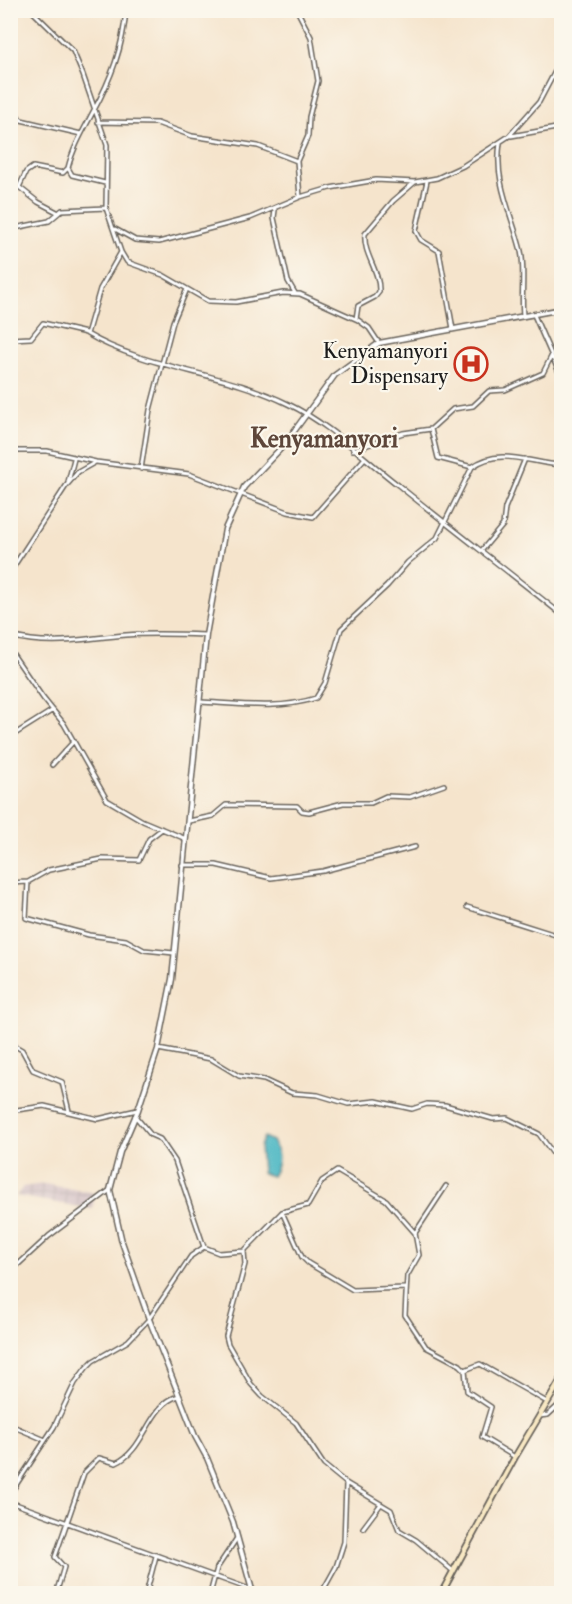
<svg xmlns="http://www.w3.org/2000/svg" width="572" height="1604" viewBox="0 0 572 1604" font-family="'IM FELL Double Pica',serif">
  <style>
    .industrial { fill: url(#industrial-grid) }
    .water { fill: #47b5c2; stroke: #32686f; stroke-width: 1.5 }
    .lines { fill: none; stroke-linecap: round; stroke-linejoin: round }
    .minor-casing { stroke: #68625a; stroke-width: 6 }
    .tertiary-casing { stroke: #68625a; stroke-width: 7 }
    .secondary-casing { stroke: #68625a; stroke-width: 8 }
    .minor { stroke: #fff; stroke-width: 3 }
    .tertiary { stroke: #fff; stroke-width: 4 }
    .secondary { stroke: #f8e8c3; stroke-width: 4.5 }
    .labels { text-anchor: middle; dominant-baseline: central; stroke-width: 4.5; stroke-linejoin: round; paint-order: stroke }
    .poi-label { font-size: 22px; fill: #1c1c1c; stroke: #fbf7ec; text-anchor: end }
    .quarter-label { font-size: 26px; font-weight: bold; fill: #5d463a; stroke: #fbf7ec }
  </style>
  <defs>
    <pattern id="industrial-grid" width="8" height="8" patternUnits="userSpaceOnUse" patternTransform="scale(1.5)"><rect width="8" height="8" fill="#d2bec3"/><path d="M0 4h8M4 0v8" fill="none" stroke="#b4a3a7"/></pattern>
  </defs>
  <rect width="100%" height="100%" fill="#fbf7ec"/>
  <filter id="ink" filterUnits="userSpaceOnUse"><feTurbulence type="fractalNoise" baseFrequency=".0167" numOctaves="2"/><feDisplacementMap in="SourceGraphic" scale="12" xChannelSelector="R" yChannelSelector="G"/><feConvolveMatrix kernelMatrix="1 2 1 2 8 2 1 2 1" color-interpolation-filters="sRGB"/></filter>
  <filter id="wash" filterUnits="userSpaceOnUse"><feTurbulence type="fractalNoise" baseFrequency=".008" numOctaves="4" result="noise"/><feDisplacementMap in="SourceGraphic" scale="24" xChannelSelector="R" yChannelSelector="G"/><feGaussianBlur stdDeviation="1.35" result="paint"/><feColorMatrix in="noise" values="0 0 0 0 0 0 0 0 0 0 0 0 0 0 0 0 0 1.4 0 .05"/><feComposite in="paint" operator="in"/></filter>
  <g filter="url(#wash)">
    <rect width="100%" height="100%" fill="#f5e4cc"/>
    <!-- industrial -->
    <path class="industrial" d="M44,1184L94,1193L93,1209L16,1196L23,1187Z"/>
    <!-- water -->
    <path class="water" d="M264,1137L272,1141C280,1153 280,1164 272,1176L262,1173L260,1146Z"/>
  </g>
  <g filter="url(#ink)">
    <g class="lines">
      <defs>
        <path id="minor" d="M31,10L73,51L83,75L107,145L106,208L121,252L127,262L163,275L208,301L236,302L283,293L300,294L358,320L369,328L379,343
          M192,10L205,14L239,10
          M273,10H284
          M297,10L311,37L318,81L309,117L308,136L297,161L300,197
          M562,48L559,64L562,77
          M10,106L21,120L81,134
          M98,122L157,123L192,136L258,146L297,161
          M511,136L562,127
          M500,143C494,183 512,214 521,251C525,268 521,296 523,315
          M10,180L38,202L57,212
          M427,181L416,231L421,240L439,251L453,329
          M105,183L72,175L68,168C73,148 83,131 93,112C111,79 123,48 126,10
          M20,185L26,172L33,167L63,173L68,168
          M275,210L274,218L288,281L295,293
          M10,229L49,221L62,210L106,208
          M115,229L135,240L159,242L250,218L300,197L330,188L376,180L415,182L437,178L463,166L509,136L539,102L559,64
          M121,252L100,289L87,334C146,369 224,372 288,404C328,423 363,458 398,485C452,529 508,571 562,615
          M534,315L562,379
          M356,319L358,306L375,297L379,292C380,270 363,255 365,234L393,201L415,182
          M10,339L31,338L43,323L86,333
          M431,429L438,458L472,467
          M353,450L403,433L431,429L453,409L473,406L489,391L505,390L543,373L551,357
          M10,451H47L96,462L189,474L288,512L313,517L364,459
          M141,469L150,410L173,322L187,289
          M68,482L74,459
          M482,550L503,525L505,508L525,459
          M10,572L66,486L78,472L94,463
          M10,636C53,647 84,638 126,635C153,633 179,634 206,635
          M10,650L43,698L64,724L107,800L143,821L186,839
          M201,702C238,704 280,710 316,698L325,683L341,629L387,586L408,562L437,538L472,467C500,446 531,464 562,465
          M10,737L53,710
          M52,765L74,741
          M189,821L213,816L226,805L297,806L302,811L309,812L343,803H371L386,796L410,797L444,785
          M182,865H216L271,878L323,871L415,847
          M28,882L26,918L89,935L126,940L144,950L174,953
          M10,883L28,882L49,870L102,859L139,860L149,839L162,829
          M467,907L562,937
          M10,1043L22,1050L33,1070L62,1082L69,1111
          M158,1049L211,1059L239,1076L264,1080L292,1093L318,1095L348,1104L376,1101L412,1109L427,1104L445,1105L493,1119L507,1118L539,1134L562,1166
          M10,1111L44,1106L98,1119L137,1110
          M135,1116L151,1135L160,1139L175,1161L204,1247
          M446,1186L415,1233L419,1255L407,1276L405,1315L426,1347L460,1365L465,1370L467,1391L491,1407L482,1437L515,1457
          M282,1212L302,1257L308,1263L353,1290L405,1288
          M244,1251L245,1264L226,1336L228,1344L251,1384L262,1396L296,1423L324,1465L346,1483L391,1510L399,1530L416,1540L453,1571
          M10,1272L49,1236L110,1190
          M465,1370L480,1364L547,1402
          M539,1416L548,1415L562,1402
          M10,1425L45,1440
          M10,1494L54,1427L75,1383L86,1368L93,1361L128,1341L149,1319L191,1256L204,1247L219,1253L244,1251L282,1212L308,1205L322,1181L337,1171L386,1200L415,1233
          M10,1502L252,1590
          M363,1528L381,1504
          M56,1594L64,1567L55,1557L84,1473L99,1458L116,1463C145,1451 149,1403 179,1396
          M146,1594L156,1556
          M210,1594L217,1568L237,1538
          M321,1594L336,1567L344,1542L346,1483"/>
        <path id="tertiary" d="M262,1594L252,1590L233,1522L207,1458L195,1436L149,1319L122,1242L110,1190L120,1152L138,1110L158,1049L172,979L206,635L225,529L244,487L284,445L335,375L379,343L562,309"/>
        <path id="secondary" d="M441,1594L515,1457L562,1378"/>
      </defs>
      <!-- minor casing -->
      <use href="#minor" class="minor-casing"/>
      <!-- tertiary casing -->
      <use href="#tertiary" class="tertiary-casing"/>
      <!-- secondary casing -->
      <use href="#secondary" class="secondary-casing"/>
      <!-- minor -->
      <use href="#minor" class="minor"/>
      <!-- tertiary -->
      <use href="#tertiary" class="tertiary"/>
      <!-- secondary -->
      <use href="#secondary" class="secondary"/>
    </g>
  </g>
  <!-- icons -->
  <defs>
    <symbol id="hospital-ring" viewBox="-11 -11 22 22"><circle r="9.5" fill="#fbf7ec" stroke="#c8321e" stroke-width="1.5"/><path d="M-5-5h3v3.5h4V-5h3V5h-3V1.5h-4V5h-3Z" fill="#c8321e"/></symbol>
  </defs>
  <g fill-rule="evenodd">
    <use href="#hospital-ring" x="452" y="345" width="38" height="38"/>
  </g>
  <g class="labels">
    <!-- poi labels -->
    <g class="poi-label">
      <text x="448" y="351">Kenyamanyori<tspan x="448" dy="25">Dispensary</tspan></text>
    </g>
    <!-- quarter labels -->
    <g class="quarter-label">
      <text x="324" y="439">Kenyamanyori</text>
    </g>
  </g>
  <!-- margin -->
  <rect width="572" height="1604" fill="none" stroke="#fbf7ec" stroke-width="36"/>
</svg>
